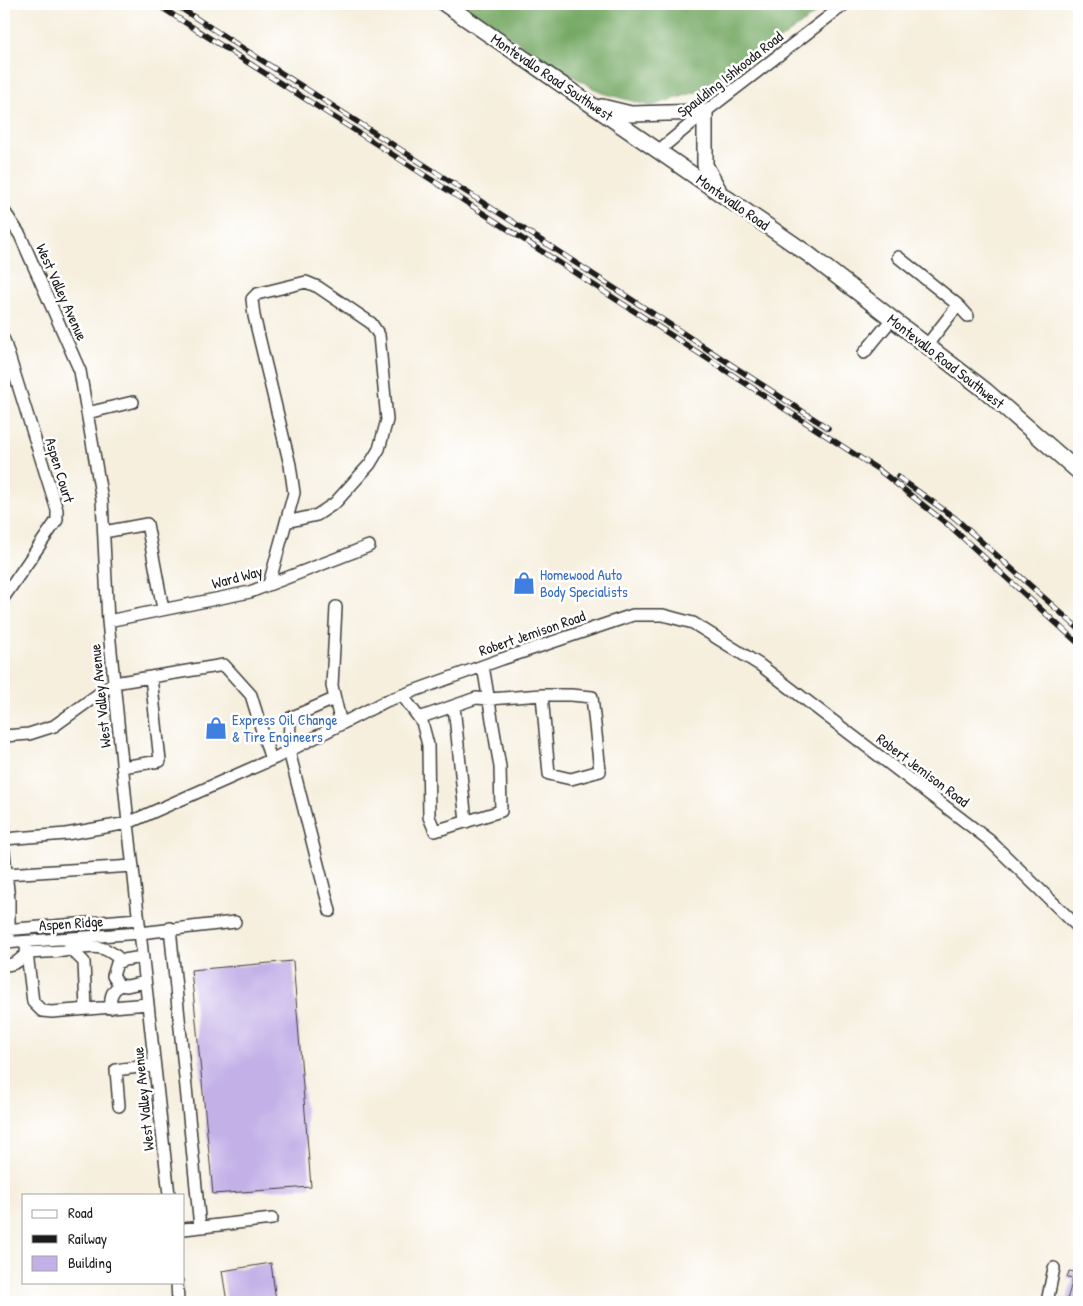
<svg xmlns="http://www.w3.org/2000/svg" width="1083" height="1306" viewBox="0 0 1083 1306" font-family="'Patrick Hand',sans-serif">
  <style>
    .forest { fill: #75a864; stroke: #486240 }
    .building { fill: #c3b0e7 }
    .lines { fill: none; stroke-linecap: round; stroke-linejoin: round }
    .minor-casing { stroke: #3d3c39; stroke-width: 14 }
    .major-casing { stroke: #3d3c39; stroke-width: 18 }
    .minor { stroke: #fff; stroke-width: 11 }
    .major { stroke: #fff; stroke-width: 15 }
    .rail-casing { stroke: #1c1c1c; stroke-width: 5.5 }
    .rail { stroke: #fff; stroke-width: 4; stroke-dasharray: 11; stroke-linecap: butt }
    .labels { text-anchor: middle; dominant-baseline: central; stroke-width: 5; stroke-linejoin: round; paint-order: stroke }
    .street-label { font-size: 15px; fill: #1c1c1c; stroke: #fff }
    .shop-label { font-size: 15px; fill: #366cbe; stroke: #fff; text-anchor: start }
  </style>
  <rect width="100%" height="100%" fill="#fff"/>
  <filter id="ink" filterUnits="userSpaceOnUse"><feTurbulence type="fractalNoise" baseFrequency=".02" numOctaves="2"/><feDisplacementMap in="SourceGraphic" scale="10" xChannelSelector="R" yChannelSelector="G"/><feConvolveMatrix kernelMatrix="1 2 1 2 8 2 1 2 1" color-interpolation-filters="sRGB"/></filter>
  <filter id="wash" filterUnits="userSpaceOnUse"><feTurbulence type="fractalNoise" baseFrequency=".0096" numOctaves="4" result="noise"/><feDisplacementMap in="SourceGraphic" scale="20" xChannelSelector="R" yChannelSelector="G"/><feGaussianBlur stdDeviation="1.12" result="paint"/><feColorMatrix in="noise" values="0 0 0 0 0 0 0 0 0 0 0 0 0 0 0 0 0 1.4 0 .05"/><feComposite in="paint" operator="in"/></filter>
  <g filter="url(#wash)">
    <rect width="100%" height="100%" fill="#f6efde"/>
    <!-- forest -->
    <path class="forest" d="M460,4H825L826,6L759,55L709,88L651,106L602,93L550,63Z"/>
    <g id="blocks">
      <!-- building -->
      <path class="building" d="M293,961L311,1187L213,1194L191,970Z
        M1079,1259V1302H1060L1062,1298L1067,1300L1073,1279L1067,1278L1069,1271L1075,1272Z
        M271,1263L276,1301L227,1302L222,1271Z"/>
    </g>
  </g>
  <g filter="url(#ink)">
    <use href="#blocks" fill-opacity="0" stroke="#3d3c39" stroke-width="1"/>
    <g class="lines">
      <defs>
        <path id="minor" d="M658,151L705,112L845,4
          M4,211L20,235L80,371L102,500L108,621L128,823L169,1195
          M898,257L958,305L968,316
          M4,340L57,510V520L4,597
          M927,345L958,305
          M864,353L892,319
          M87,413L133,402
          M104,532L147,524L163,609
          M269,584L294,493L290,465L254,316L252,299L257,294L306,282L318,287L371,323L379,335L387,420L379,449L370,464L335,503L317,515L286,522
          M336,607L332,686L341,724
          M108,621L250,592L369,546
          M402,695L422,722L428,745L429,817L435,831L501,811L500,767L483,666
          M454,706L466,822
          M419,718L476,698L489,699L542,695L549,774L571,779L600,771L592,697L571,695H542
          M4,736L29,734L54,726L114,683L224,665L251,695L271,760
          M122,767L160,761L151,677
          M4,839L66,834L128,823L275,758L386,701L502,659L633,615H663L693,623L760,665L989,840L1079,928
          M4,852L9,900V936
          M6,874L133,866
          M330,911L289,751L290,718L334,699
          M170,928L200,1227
          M4,930L138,919
          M4,943L140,933L235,922
          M26,947L27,953L64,951L71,949L69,939
          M71,949L84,962L86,1009
          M71,949C96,947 102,943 122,961
          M27,953L33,1002L42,1011L52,1012L148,1004
          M142,957L124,960L117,963L113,976L119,985L127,986L145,982
          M4,965C15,965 19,961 27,953
          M111,1008C110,997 111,993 119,985
          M119,1106L116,1070L154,1065
          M184,1229L272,1219
          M177,1282L178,1302
          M1047,1302L1054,1268"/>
        <path id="major" d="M445,4L808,254L986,391L1079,472
          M602,107L631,114L705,112V165L718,189"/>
      </defs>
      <!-- minor casing -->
      <use href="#minor" class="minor-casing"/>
      <!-- major casing -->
      <use href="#major" class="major-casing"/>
      <!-- minor -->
      <use href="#minor" class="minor"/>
      <!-- major -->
      <use href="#major" class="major"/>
      <defs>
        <path id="rail" d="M156,4L381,147L879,470L951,527L1079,644
          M174,4L510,220L828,428
          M898,477L955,518L1079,629"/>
      </defs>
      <!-- rail casing -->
      <use href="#rail" class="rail-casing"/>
      <!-- rail -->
      <use href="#rail" class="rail"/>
    </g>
  </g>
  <!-- icons -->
  <defs>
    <symbol id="shop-bare" viewBox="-9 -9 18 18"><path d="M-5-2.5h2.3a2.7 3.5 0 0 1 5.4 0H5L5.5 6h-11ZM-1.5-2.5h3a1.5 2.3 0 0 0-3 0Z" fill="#3f7fe0" stroke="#fff" stroke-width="2.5" paint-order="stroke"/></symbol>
  </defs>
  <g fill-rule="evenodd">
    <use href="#shop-bare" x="508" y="567" width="32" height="32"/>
    <use href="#shop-bare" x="200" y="712" width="32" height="32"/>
  </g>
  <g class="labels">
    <!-- street labels -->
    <g class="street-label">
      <text transform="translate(730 74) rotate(-38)">Spaulding Ishkooda Road</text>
      <text transform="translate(552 77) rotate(34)">Montevallo Road Southwest</text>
      <text transform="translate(733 202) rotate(35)">Montevallo Road</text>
      <text transform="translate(62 292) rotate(66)">West Valley Avenue</text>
      <text transform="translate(946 361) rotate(38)">Montevallo Road Southwest</text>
      <text transform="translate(60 470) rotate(73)">Aspen Court</text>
      <text transform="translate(237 577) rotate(-15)">Ward Way</text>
      <text transform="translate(532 633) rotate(-19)">Robert Jemison Road</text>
      <text transform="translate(100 696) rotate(-96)">West Valley Avenue</text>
      <text transform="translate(923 770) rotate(37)">Robert Jemison Road</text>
      <text transform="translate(71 923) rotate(-4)">Aspen Ridge</text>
      <text transform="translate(143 1099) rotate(-96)">West Valley Avenue</text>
    </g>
    <!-- shop labels -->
    <g class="shop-label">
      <text x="540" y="574">Homewood Auto<tspan x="540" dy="17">Body Specialists</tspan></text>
      <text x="232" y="719">Express Oil Change<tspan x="232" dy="17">&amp; Tire Engineers</tspan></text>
    </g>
  </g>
  <!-- margin -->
  <rect width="1083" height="1306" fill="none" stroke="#fff" stroke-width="20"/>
  <!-- legend -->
  <rect x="22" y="1194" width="162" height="90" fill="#ffffff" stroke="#a4a4a4"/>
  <rect x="32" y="1210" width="25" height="8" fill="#ffffff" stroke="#a4a4a4"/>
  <text x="68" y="1218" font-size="15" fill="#1c1c1c">Road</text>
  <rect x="32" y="1235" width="25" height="8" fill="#1c1c1c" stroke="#a4a4a4"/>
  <text x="68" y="1244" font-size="15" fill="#1c1c1c">Railway</text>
  <rect x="32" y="1256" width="25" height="15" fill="#c3b0e7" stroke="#a4a4a4"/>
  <text x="68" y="1268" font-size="15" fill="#1c1c1c">Building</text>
</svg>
